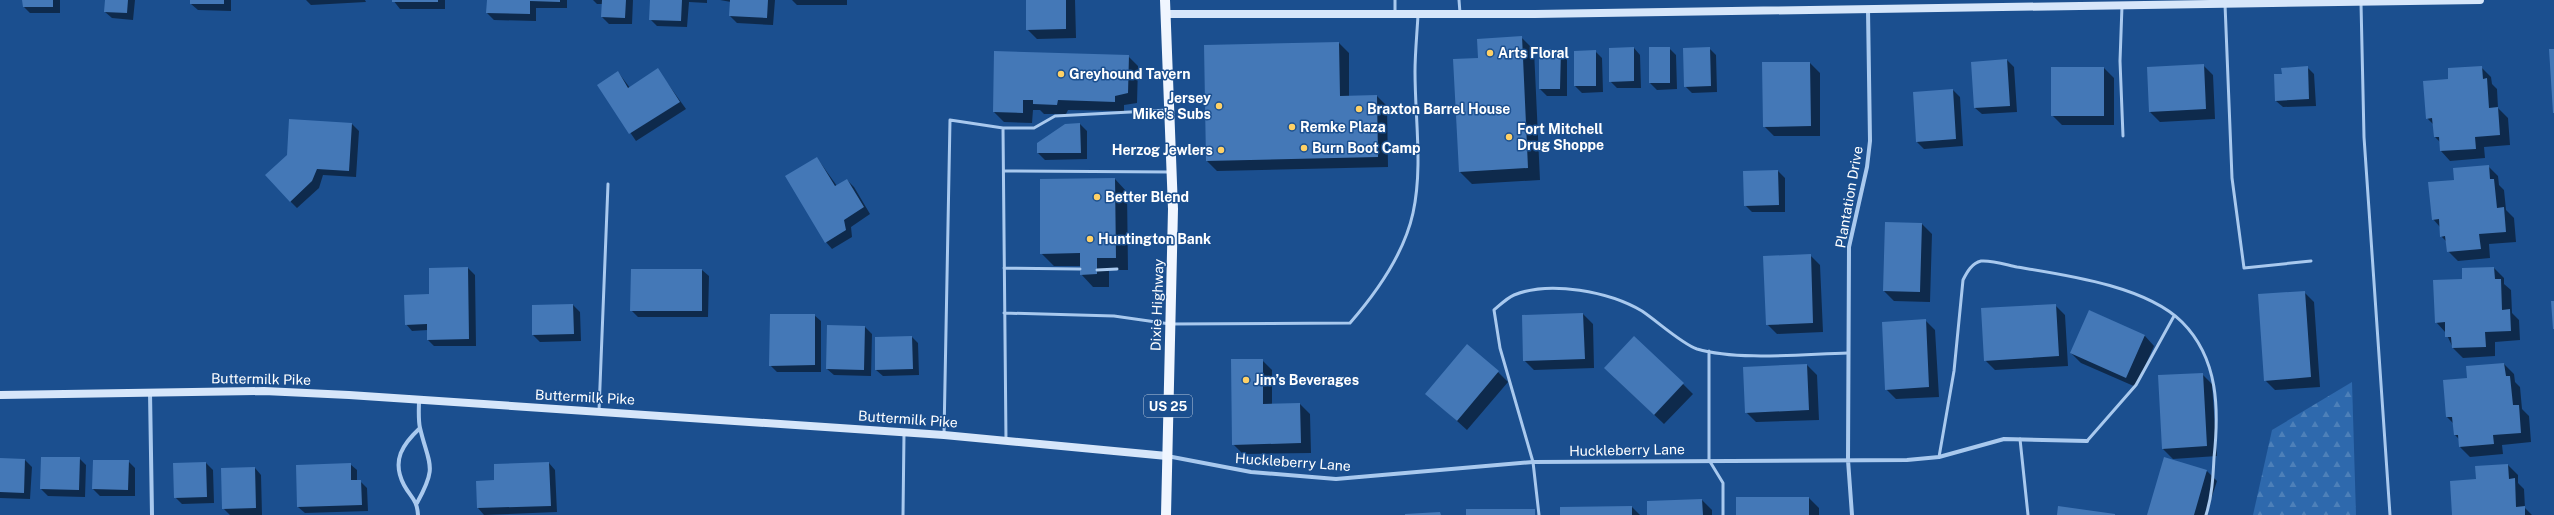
<svg xmlns="http://www.w3.org/2000/svg" width="2554" height="515" viewBox="0 0 2554 515" font-family="'Public Sans',sans-serif">
  <style>
    .forest { fill: url(#forest-firs) }
    .shadow { fill: #0007 }
    .building { fill: #4478b7 }
    .lines { fill: none; stroke-linecap: round; stroke-linejoin: round }
    .service { stroke: #a9c9ee; stroke-width: 3 }
    .minor { stroke: #a9c9ee; stroke-width: 4 }
    .secondary { stroke: #d6e6fa; stroke-width: 8 }
    .primary { stroke: #f0f6ff; stroke-width: 10 }
    .poi-dot { fill: #ffd166; stroke: #1b4f8f; stroke-width: 1.5 }
    .labels { text-anchor: middle; dominant-baseline: central; stroke-width: 3; stroke-linejoin: round; paint-order: stroke }
    .shield { fill: #1b4f8f; stroke: #bbcadd; stroke-width: 1 }
    .shield-label { font-size: 13px; font-weight: bold; fill: #fff }
    .poi-label { font-size: 14px; font-weight: bold; fill: #fff; stroke: #1b4f8f; text-anchor: start }
    .street-label { font-size: 14px; fill: #fff; stroke: #1b4f8f }
  </style>
  <defs>
    <pattern id="forest-firs" width="22" height="20" patternUnits="userSpaceOnUse"><rect width="22" height="20" fill="#2e69ad"/><path d="M5 1l3.5 6h-7zM16 11l3.5 6h-7z" fill="#4d80b9"/></pattern>
  </defs>
  <rect width="100%" height="100%" fill="#1b4f8f"/>
  <!-- forest -->
  <path class="forest" d="M2352,382L2356,515H2253L2272,430Z"/>
  <!-- shadow -->
  <path class="shadow" d="M23,0H60V13H30L24,7Z
    M106,0H135L133,20L112,18L105,12Z
    M191,0H231V11L198,10L191,4Z
    M306,0H365L366,2L311,5Z
    M393,0H445V9H400Z
    M488,0H567V8H536V21L494,20L487,13Z
    M593,0H633L632,24H609L602,17L603,4H597Z
    M651,0H707V3L689,2L687,27L657,26L650,19Z
    M720,0H775L773,25L737,23L730,16L731,2Z
    M792,0H847V5H797Z
    M1027,0H1075L1076,38L1037,39L1027,29Z
    M1521,37L1534,50L1540,180L1472,184L1460,172L1479,59Z
    M1339,43L1349,53V97L1377,96L1387,106L1388,167L1217,171L1207,161Z
    M1634,48L1640,55L1641,88H1617L1610,81Z
    M1669,48L1676,55L1677,89L1657,90L1650,83Z
    M1709,48L1716,55L1717,92L1692,93L1685,86Z
    M1560,50L1567,57V96H1547L1540,89Z
    M1595,51L1602,58L1603,92L1582,93L1575,86Z
    M1128,56L1138,66L1137,103L1124,105V111L1068,110L1066,114H1044L1040,110H1033L1032,123L1004,122L994,112Z
    M2007,60L2014,67L2017,112L1982,114L1975,108Z
    M1810,63L1820,73V136H1774L1764,126Z
    M2203,65L2213,75L2215,119L2160,122L2150,112Z
    M2307,67L2314,74L2316,106L2283,107L2276,101L2283,75Z
    M2481,67L2491,77L2492,84L2497,89L2498,108L2508,118L2510,145L2484,147L2485,158L2450,161L2441,151L2440,142L2435,137L2434,125L2427,118Z
    M2104,68L2114,78V125H2062L2052,115Z
    M658,70L686,109L636,141L598,85L618,72L630,88Z
    M1953,90L1960,97L1963,146L1924,149L1917,142Z
    M352,124L359,131L356,177L323,175L319,188L297,208L290,201L288,155Z
    M1080,124L1087,131V159L1045,160L1038,153Z
    M817,158L837,186L847,180L854,187L870,214L851,227L852,237L832,249L826,242Z
    M2488,166L2498,176L2499,185L2504,190L2506,210L2514,218L2516,242L2489,244L2490,258L2458,261L2448,251L2447,242L2441,236L2440,227L2433,219L2455,181Z
    M1778,171L1785,178V212H1752L1745,205Z
    M1115,179L1127,192L1128,270H1109V287H1093L1081,274V266H1054L1041,253Z
    M1922,224L1932,234L1930,302L1894,301L1884,291Z
    M1810,255L1820,265L1823,332L1777,334L1767,324Z
    M468,268L475,275L476,346H434L428,340V330L412,331L406,324L430,295Z
    M2494,268L2504,278V284L2511,290L2512,313L2519,320L2520,340L2495,342V356L2463,358L2453,348L2446,333L2436,322L2463,280Z
    M632,270H702L709,276L708,317H638L631,310Z
    M2304,292L2314,302L2320,387L2275,390L2265,380Z
    M573,305L580,312L581,341L540,342L533,335V306Z
    M2055,305L2065,315L2068,366L1995,370L1985,360Z
    M2090,311L2145,336L2154,346L2136,387L2081,363L2071,353Z
    M1583,314L1593,324L1594,368L1534,370L1524,360Z
    M814,315L821,321V372H777L770,365Z
    M1925,320L1935,330L1939,397L1896,399L1886,389Z
    M828,326L865,327L872,334L871,376L834,375L827,369Z
    M912,337L918,343L919,375L883,376L876,370Z
    M1262,360L1272,370V405L1300,404L1310,414L1311,453L1243,454L1233,444Z
    M2504,364L2514,374L2515,382L2520,387L2522,409L2529,416L2531,442L2502,445L2503,454L2470,457L2460,447V440L2455,435L2454,424L2447,417L2468,379Z
    M1807,365L1817,375L1819,420L1756,422L1746,412L1744,368Z
    M1498,372L1508,382L1467,430L1427,394Z
    M2202,374L2212,384L2217,456L2173,459L2163,449Z
    M1615,378L1683,384L1693,394L1664,424Z
    M79,458L86,465L85,497L48,496L41,489Z
    M0,459L25,460L32,467L30,499L0,498Z
    M128,461L135,468V496H100L93,489Z
    M206,463L213,470L214,503L182,504L175,497Z
    M549,463L555,470L557,512L484,515L478,508L477,482L495,481Z
    M350,464L357,470V481H360L367,488L368,511L305,513L298,507Z
    M2508,465L2518,475V483L2524,489L2525,508L2532,515H2453Z
    M255,468L261,475L262,515H230L223,508Z
    M2207,471L2217,481L2206,515H2148Z
    M1809,498L1819,508V515H1737Z
    M1702,500L1712,510V515H1648Z
    M1632,507L1640,515H1561Z"/>
  <!-- building -->
  <path class="building" d="M22,0H53V7H23Z
    M105,0H128L127,13L104,12Z
    M190,0H224V4H190Z
    M392,0H438V2H392Z
    M487,0H560V2L530,1V14L486,13Z
    M602,0H626L625,18L601,17Z
    M650,0H682L681,21L649,20Z
    M730,0H768L767,18L729,16Z
    M1026,0H1066V29L1026,30Z
    M1522,36L1528,168L1459,172L1453,59L1478,58L1477,39Z
    M1339,42L1340,96L1377,95L1378,157L1206,161L1204,45Z
    M1634,47V81L1609,82V48Z
    M1649,47H1670V83H1649Z
    M1710,47L1711,86L1684,87L1683,48Z
    M1539,49H1561L1560,89H1539Z
    M2549,49H2554V113H2553Z
    M1596,50V86H1574V51Z
    M994,51L1129,55L1128,93L1115,96V102L1058,100L1057,105L1033,104V100H1023V113L993,112Z
    M2007,59L2010,106L1974,108L1971,62Z
    M1762,62H1810L1811,126L1763,127Z
    M2204,64L2206,109L2149,112L2147,67Z
    M2308,66L2309,99L2275,101L2274,74H2282L2281,68Z
    M2482,66L2483,79L2487,78L2489,108L2498,107L2500,135L2475,137L2476,149L2440,151L2439,137H2434L2432,118L2426,119L2423,81L2448,79V68Z
    M2051,67H2104V116H2051Z
    M658,68L680,102L629,134L597,85L618,71L628,88Z
    M1953,89L1956,139L1916,142L1913,92Z
    M289,119L352,123L349,171L317,169L312,181L290,202L265,175L287,155Z
    M1080,123L1081,153H1037V143L1065,124Z
    M817,157L835,186L847,179L864,207L844,220L846,230L825,243L785,176Z
    M2489,165L2490,179H2494L2497,208L2504,207L2506,232L2479,234L2481,249L2447,252L2445,236L2440,237L2439,219L2432,220L2428,182L2454,180L2453,168Z
    M1778,170L1779,205L1744,206L1743,171Z
    M1115,178L1116,258H1097V274L1080,275V253L1040,254V179Z
    M1885,222L1922,223L1920,292L1883,291Z
    M1811,254L1813,323L1766,325L1763,256Z
    M468,267L469,339L427,340V324L405,325L404,295L429,294V268Z
    M2494,267L2495,279H2501L2502,310L2510,309L2511,331L2485,332L2486,347L2452,348L2451,337H2445V322L2435,323L2433,280L2462,279V268Z
    M631,269H702V311H630Z
    M2305,291L2311,377L2264,381L2258,294Z
    M2551,301H2554V329H2553Z
    M573,304L574,334L532,335V305Z
    M2056,304L2059,356L1984,361L1981,308Z
    M2089,310L2145,335L2126,378L2070,353Z
    M1583,313L1585,359L1523,361L1522,315Z
    M770,314H815V365L769,366Z
    M1926,319L1929,387L1885,390L1882,322Z
    M827,325L865,326L864,370L826,369Z
    M912,336L913,369L875,370V337Z
    M1634,336L1684,383L1654,415L1604,368Z
    M1467,344L1499,371L1457,421L1425,394Z
    M1231,359H1263V404L1300,403L1301,443L1232,445Z
    M2504,363L2506,376H2510L2513,405H2519L2521,433L2493,435L2494,444L2459,447L2458,435H2454L2452,417H2446L2443,380L2467,378L2466,366Z
    M1807,364L1809,410L1745,413L1743,367Z
    M2203,373L2207,446L2162,449L2158,375Z
    M41,457H80L79,490L40,489Z
    M2164,457L2207,470L2194,515H2147Z
    M0,458L25,459L24,493L0,492Z
    M93,460H129L128,490L92,489Z
    M206,462L207,497L174,498L173,463Z
    M549,462L551,506L477,508L476,481L494,480V464Z
    M351,463V480H361L362,505L297,507L296,465Z
    M2508,464L2509,479L2515,478L2516,507L2525,506V515H2452L2450,481L2476,479L2475,466Z
    M255,467L256,508L222,509L221,468Z
    M1736,497H1809V515H1736Z
    M1702,499L1703,515H1647V501Z
    M1632,506V515H1560V507Z
    M2058,506L2115,514V515H2057Z
    M1466,509H1535V515H1466Z
    M1440,512L1441,515H1405V514Z"/>
  <g class="lines">
    <!-- service -->
    <path class="service" d="M1459,0L1460,13
      M2361,3L2364,137L2390,515
      M2225,4L2232,178L2244,268L2311,261
      M2122,6L2120,61L2123,136
      M1395,13V0
      M1003,128L1006,440
      M1004,171L1170,172
      M1004,268L1080,269
      M1097,270L1117,269
      M1004,313L1114,316L1170,324L1350,323C1377,292 1404,254 1413,213C1423,167 1415,119 1415,72C1415,53 1417,34 1418,15
      M1709,351V460L1723,483V515
      M599,411L608,184
      M944,435L950,120L1003,128H1034L1055,116L1168,110
      M2020,439L2028,515
      M2087,441L2136,385L2174,316
      M1939,457L1954,371L1963,280C1967,272 1972,263 1981,261C1992,260 2007,265 2017,267C2066,275 2146,286 2182,322C2219,359 2219,410 2214,458C2213,478 2212,496 2206,515
      M903,515L904,434
      M1539,515L1533,462L1500,348L1494,310C1500,305 1507,298 1514,295C1550,280 1610,292 1642,311C1657,321 1682,344 1697,349C1738,361 1804,354 1848,353"/>
    <!-- minor -->
    <path class="minor" d="M150,392L152,515
      M1167,456L1251,472L1336,479L1533,462L1907,460L1939,457L2004,439L2087,441
      M417,503C438,465 429,466 420,428C418,419 419,409 419,400
      M418,515C417,499 411,498 404,485C391,460 403,444 420,428
      M1852,515L1848,460L1849,247L1867,167L1870,141L1868,10"/>
    <!-- secondary -->
    <path class="secondary" d="M1166,14H1535L2480,0
      M0,395L264,391L349,395L944,435L1167,456"/>
    <!-- primary -->
    <path class="primary" d="M1165,0L1173,209L1166,515"/>
  </g>
  <!-- markers -->
  <g class="poi-dot">
    <circle cx="1490" cy="53" r="4"/>
    <circle cx="1061" cy="74" r="4"/>
    <circle cx="1219" cy="106" r="4"/>
    <circle cx="1359" cy="109" r="4"/>
    <circle cx="1292" cy="127" r="4"/>
    <circle cx="1509" cy="137" r="4"/>
    <circle cx="1304" cy="148" r="4"/>
    <circle cx="1221" cy="150" r="4"/>
    <circle cx="1097" cy="197" r="4"/>
    <circle cx="1090" cy="239" r="4"/>
    <circle cx="1246" cy="380" r="4"/>
  </g>
  <g class="labels">
    <!-- shield labels -->
    <rect class="shield" x="1144" y="395" width="48" height="22" rx="3"/>
    <g class="shield-label">
      <text x="1168" y="406">US 25</text>
    </g>
    <!-- poi labels -->
    <g class="poi-label">
      <text x="1498" y="53">Arts Floral</text>
      <text x="1069" y="74">Greyhound Tavern</text>
      <text x="1211" y="98" text-anchor="end">Jersey<tspan x="1211" dy="16">Mike's Subs</tspan></text>
      <text x="1367" y="109">Braxton Barrel House</text>
      <text x="1300" y="127">Remke Plaza</text>
      <text x="1517" y="129">Fort Mitchell<tspan x="1517" dy="16">Drug Shoppe</tspan></text>
      <text x="1312" y="148">Burn Boot Camp</text>
      <text x="1213" y="150" text-anchor="end">Herzog Jewlers</text>
      <text x="1105" y="197">Better Blend</text>
      <text x="1098" y="239">Huntington Bank</text>
      <text x="1254" y="380">Jim’s Beverages</text>
    </g>
    <!-- street labels -->
    <g class="street-label">
      <text transform="translate(1849 197) rotate(-80)">Plantation Drive</text>
      <text transform="translate(1157 305) rotate(-88)">Dixie Highway</text>
      <text transform="translate(261 379) rotate(1)">Buttermilk Pike</text>
      <text transform="translate(585 397) rotate(3)">Buttermilk Pike</text>
      <text transform="translate(908 419) rotate(4)">Buttermilk Pike</text>
      <text transform="translate(1627 450) rotate(-1)">Huckleberry Lane</text>
      <text transform="translate(1293 462) rotate(4)">Huckleberry Lane</text>
    </g>
  </g>
</svg>
